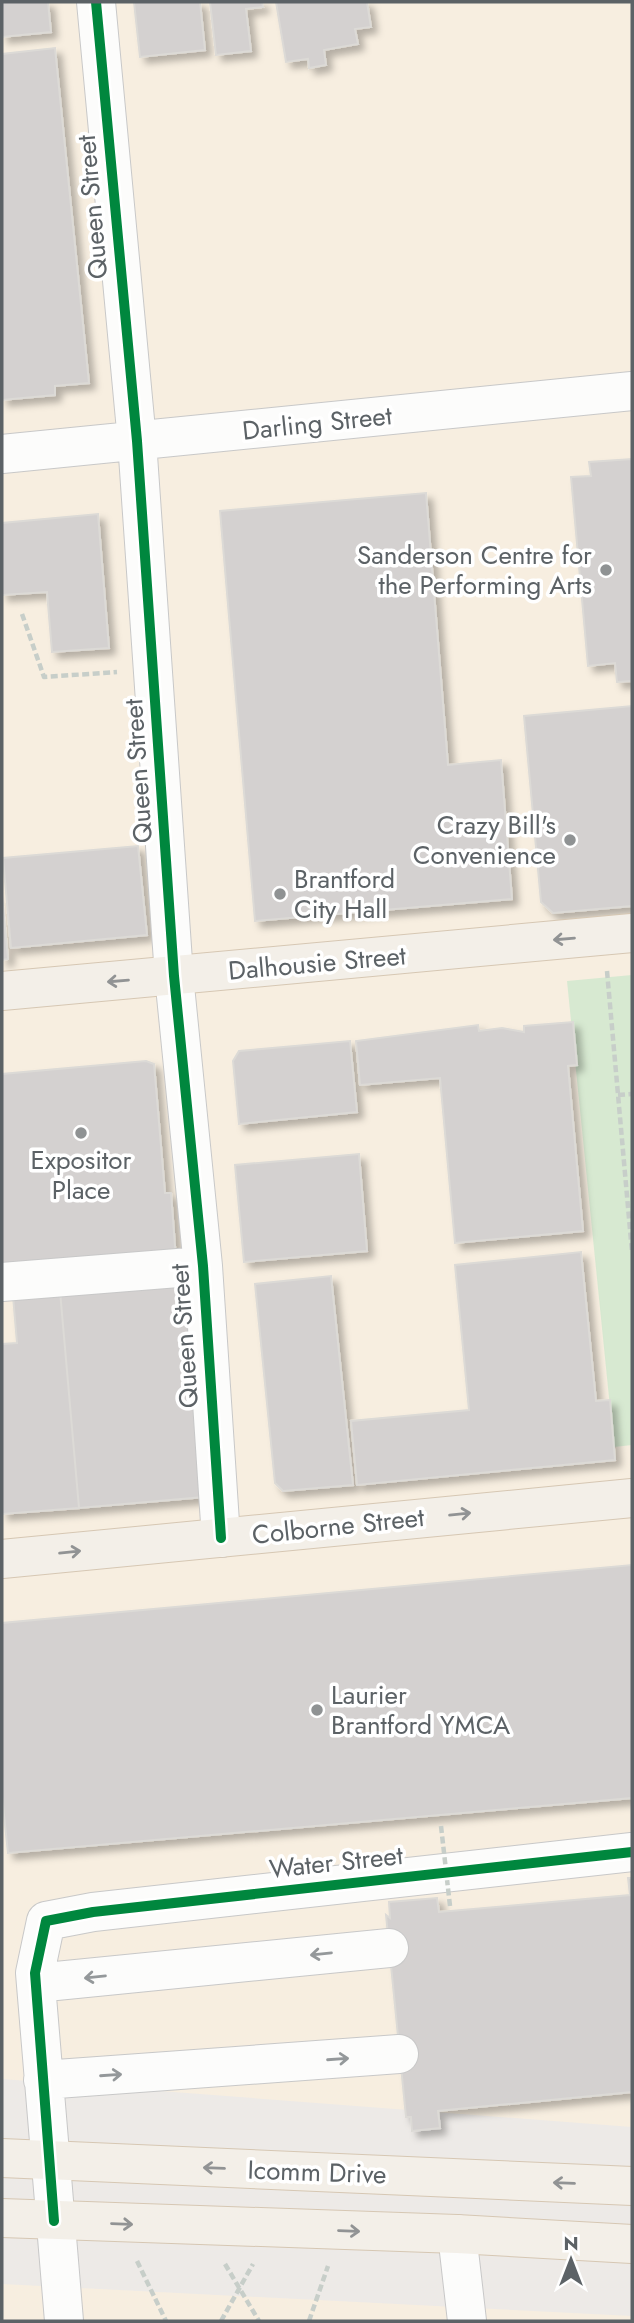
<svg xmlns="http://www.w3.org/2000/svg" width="634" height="2323" viewBox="0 0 634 2323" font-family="Jost,sans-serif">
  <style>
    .commercial { fill: #f7eee0 }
    .green { fill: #d7e9d1 }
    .building { fill: #d4d1d0; stroke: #dcdad6; stroke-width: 2; filter: url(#shadow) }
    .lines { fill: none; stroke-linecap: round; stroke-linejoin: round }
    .minor-casing { stroke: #c8c8c8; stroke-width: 40 }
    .major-casing { stroke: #d6c7b3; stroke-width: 40 }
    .path { stroke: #c7cec9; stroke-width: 4.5; stroke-dasharray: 7 3.5; stroke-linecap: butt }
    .minor { stroke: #fcfcfb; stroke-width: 38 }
    .major { stroke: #f3efe8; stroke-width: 38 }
    .path-bridge { stroke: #c7cec9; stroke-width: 4.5; stroke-dasharray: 7 3.5; stroke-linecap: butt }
    .cycleway-casing { stroke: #fff; stroke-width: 15 }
    .cycleway { stroke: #00873e; stroke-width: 10 }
    .oneway { stroke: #919394 }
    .oneway2 { stroke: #94989a }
    .poi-dot { fill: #8f9293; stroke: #fff; stroke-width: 2.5 }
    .labels { text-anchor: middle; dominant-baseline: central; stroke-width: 7; stroke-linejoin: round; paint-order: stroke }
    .street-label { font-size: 26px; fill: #5c6266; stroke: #fff }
    .poi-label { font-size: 26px; fill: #5c6266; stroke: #fff; text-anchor: end }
  </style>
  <defs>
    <filter id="shadow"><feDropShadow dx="6" dy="6" stdDeviation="3.5" flood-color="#0004"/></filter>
  </defs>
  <rect width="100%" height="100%" fill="#edeae7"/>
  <!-- commercial -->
  <path class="commercial" d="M2,2H632V2127L2,2079Z
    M2,2284L632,2316V2321H2Z"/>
  <!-- green -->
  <path class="green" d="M632,975V1445L614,1447L567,981Z"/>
  <!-- building -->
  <path class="building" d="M2,2H48L51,32L2,37Z
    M134,2H200L205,50L140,57Z
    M210,2H262L263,7L246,9L251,51L216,55Z
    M276,2H367L371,27L355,29L358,44L324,50L326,65L309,68L308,59L286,62Z
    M55,48L89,383L55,386V395L2,400V54Z
    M632,459V681L617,682L615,663L588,666L571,477L591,476L589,462Z
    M426,493L448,765L501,760L512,899L255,921L220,511Z
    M98,514L109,648L52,652L47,592L2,595V523Z
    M632,706V906L553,913L541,902L524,716Z
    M138,846L147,935L11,948L3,858Z
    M2,895L8,959L2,960Z
    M573,1022L577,1065L568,1066L583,1231L455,1243L440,1078L360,1085L356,1041L478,1025L479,1031L502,1028L524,1032V1026Z
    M350,1041L357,1112L239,1124L233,1061L239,1051Z
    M146,1061L154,1064L165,1193H171L176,1259L2,1273V1074Z
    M359,1154L367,1251L244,1262L235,1165Z
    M581,1252L596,1401L610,1400L615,1460L357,1485L351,1421L469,1410L455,1265Z
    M331,1276L353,1485L283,1491L275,1483L255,1284Z
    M184,1280L204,1497L79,1508L60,1291Z
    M60,1291L79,1508L2,1514V1344L17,1343L13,1296Z
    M632,1565V1798L8,1853L2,1796V1623Z
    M628,1878H632V2092L438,2111L440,2128L412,2131L411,2117H406L386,1915L390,1918L389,1902L437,1898L439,1912L630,1895Z"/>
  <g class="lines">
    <defs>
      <path id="minor" d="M96,2L137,441L174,976L203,1266L221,1538
        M2,454L632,391
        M2,1282L203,1266
        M36,1983L389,1948
        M43,2080L399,2054
        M457,2234L467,2321
        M64,2321L35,1973L46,1921L93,1912L632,1852"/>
      <path id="major" d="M2,991L632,933
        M2,1559L632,1498
        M2,2158L632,2186
        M2,2218L457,2234L632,2244"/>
    </defs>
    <!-- minor casing -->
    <use href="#minor" class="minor-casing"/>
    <!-- major casing -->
    <use href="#major" class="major-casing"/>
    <!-- path -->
    <path class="path" d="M22,614L44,677L117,672
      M607,971L632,1252
      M618,1095L632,1094
      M137,2261L166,2321
      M225,2264L259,2321
      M221,2321L253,2264
      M309,2321L328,2266"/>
    <!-- minor -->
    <use href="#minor" class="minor"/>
    <!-- major -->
    <use href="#major" class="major"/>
    <!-- path-bridge -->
    <path class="path-bridge" d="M441,1826L450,1906"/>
    <defs>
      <path id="cycleway" d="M96,2L137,441L174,976L203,1266L221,1538
        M54,2221L35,1973L46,1921L93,1912L632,1852"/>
    </defs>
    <!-- cycleway casing -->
    <use href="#cycleway" class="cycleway-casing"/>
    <!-- cycleway -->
    <use href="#cycleway" class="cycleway"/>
  </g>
  <!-- one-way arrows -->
  <defs><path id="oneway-shaft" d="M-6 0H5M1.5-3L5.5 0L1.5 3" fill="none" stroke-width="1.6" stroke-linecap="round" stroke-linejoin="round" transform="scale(1.75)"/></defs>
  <g class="oneway">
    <use href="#oneway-shaft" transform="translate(564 939) rotate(175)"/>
    <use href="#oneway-shaft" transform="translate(118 981) rotate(175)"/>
    <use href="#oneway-shaft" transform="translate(460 1514) rotate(-6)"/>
    <use href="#oneway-shaft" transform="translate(70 1552) rotate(-6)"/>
    <use href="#oneway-shaft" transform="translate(214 2168) rotate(-178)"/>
    <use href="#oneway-shaft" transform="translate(564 2183) rotate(-178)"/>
    <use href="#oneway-shaft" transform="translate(122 2224) rotate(2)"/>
    <use href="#oneway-shaft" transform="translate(349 2231) rotate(2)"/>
  </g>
  <g class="oneway2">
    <use href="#oneway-shaft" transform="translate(321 1954) rotate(174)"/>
    <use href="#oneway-shaft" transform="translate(95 1977) rotate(174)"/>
    <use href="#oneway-shaft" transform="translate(338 2059) rotate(-4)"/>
    <use href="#oneway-shaft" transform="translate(111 2075) rotate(-4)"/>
  </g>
  <!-- markers -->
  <g class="poi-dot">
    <circle cx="606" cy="570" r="7"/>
    <circle cx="570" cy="840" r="7"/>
    <circle cx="280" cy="894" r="7"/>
    <circle cx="81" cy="1133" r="7"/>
    <circle cx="317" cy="1710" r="7"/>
  </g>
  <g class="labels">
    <!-- street labels -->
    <g class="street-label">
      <text transform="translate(92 207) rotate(-95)">Queen Street</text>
      <text transform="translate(317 423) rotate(-6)">Darling Street</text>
      <text transform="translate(138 771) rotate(-94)">Queen Street</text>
      <text transform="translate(317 963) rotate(-5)">Dalhousie Street</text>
      <text transform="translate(184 1336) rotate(-94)">Queen Street</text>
      <text transform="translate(338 1526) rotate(-6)">Colborne Street</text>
      <text transform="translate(336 1862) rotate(-6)">Water Street</text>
      <text transform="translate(317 2172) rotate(2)">Icomm Drive</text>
    </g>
    <!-- poi labels -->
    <g class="poi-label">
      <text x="592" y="555">Sanderson Centre for<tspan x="592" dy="30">the Performing Arts</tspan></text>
      <text x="556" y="825">Crazy Bill's<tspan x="556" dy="30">Convenience</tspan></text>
      <text x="294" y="879" text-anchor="start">Brantford<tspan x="294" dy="30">City Hall</tspan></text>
      <text x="81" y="1160" text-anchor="middle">Expositor<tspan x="81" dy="30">Place</tspan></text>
      <text x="331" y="1695" text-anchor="start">Laurier<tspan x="331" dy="30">Brantford YMCA</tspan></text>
    </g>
  </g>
  <!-- border -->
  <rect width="634" height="2323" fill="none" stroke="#5c6266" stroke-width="7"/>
  <!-- north arrow -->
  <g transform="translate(571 2260)" stroke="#ffffff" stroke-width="5" paint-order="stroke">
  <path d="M0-5L12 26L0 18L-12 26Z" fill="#5c6266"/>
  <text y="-10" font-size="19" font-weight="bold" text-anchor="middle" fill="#5c6266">N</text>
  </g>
</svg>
